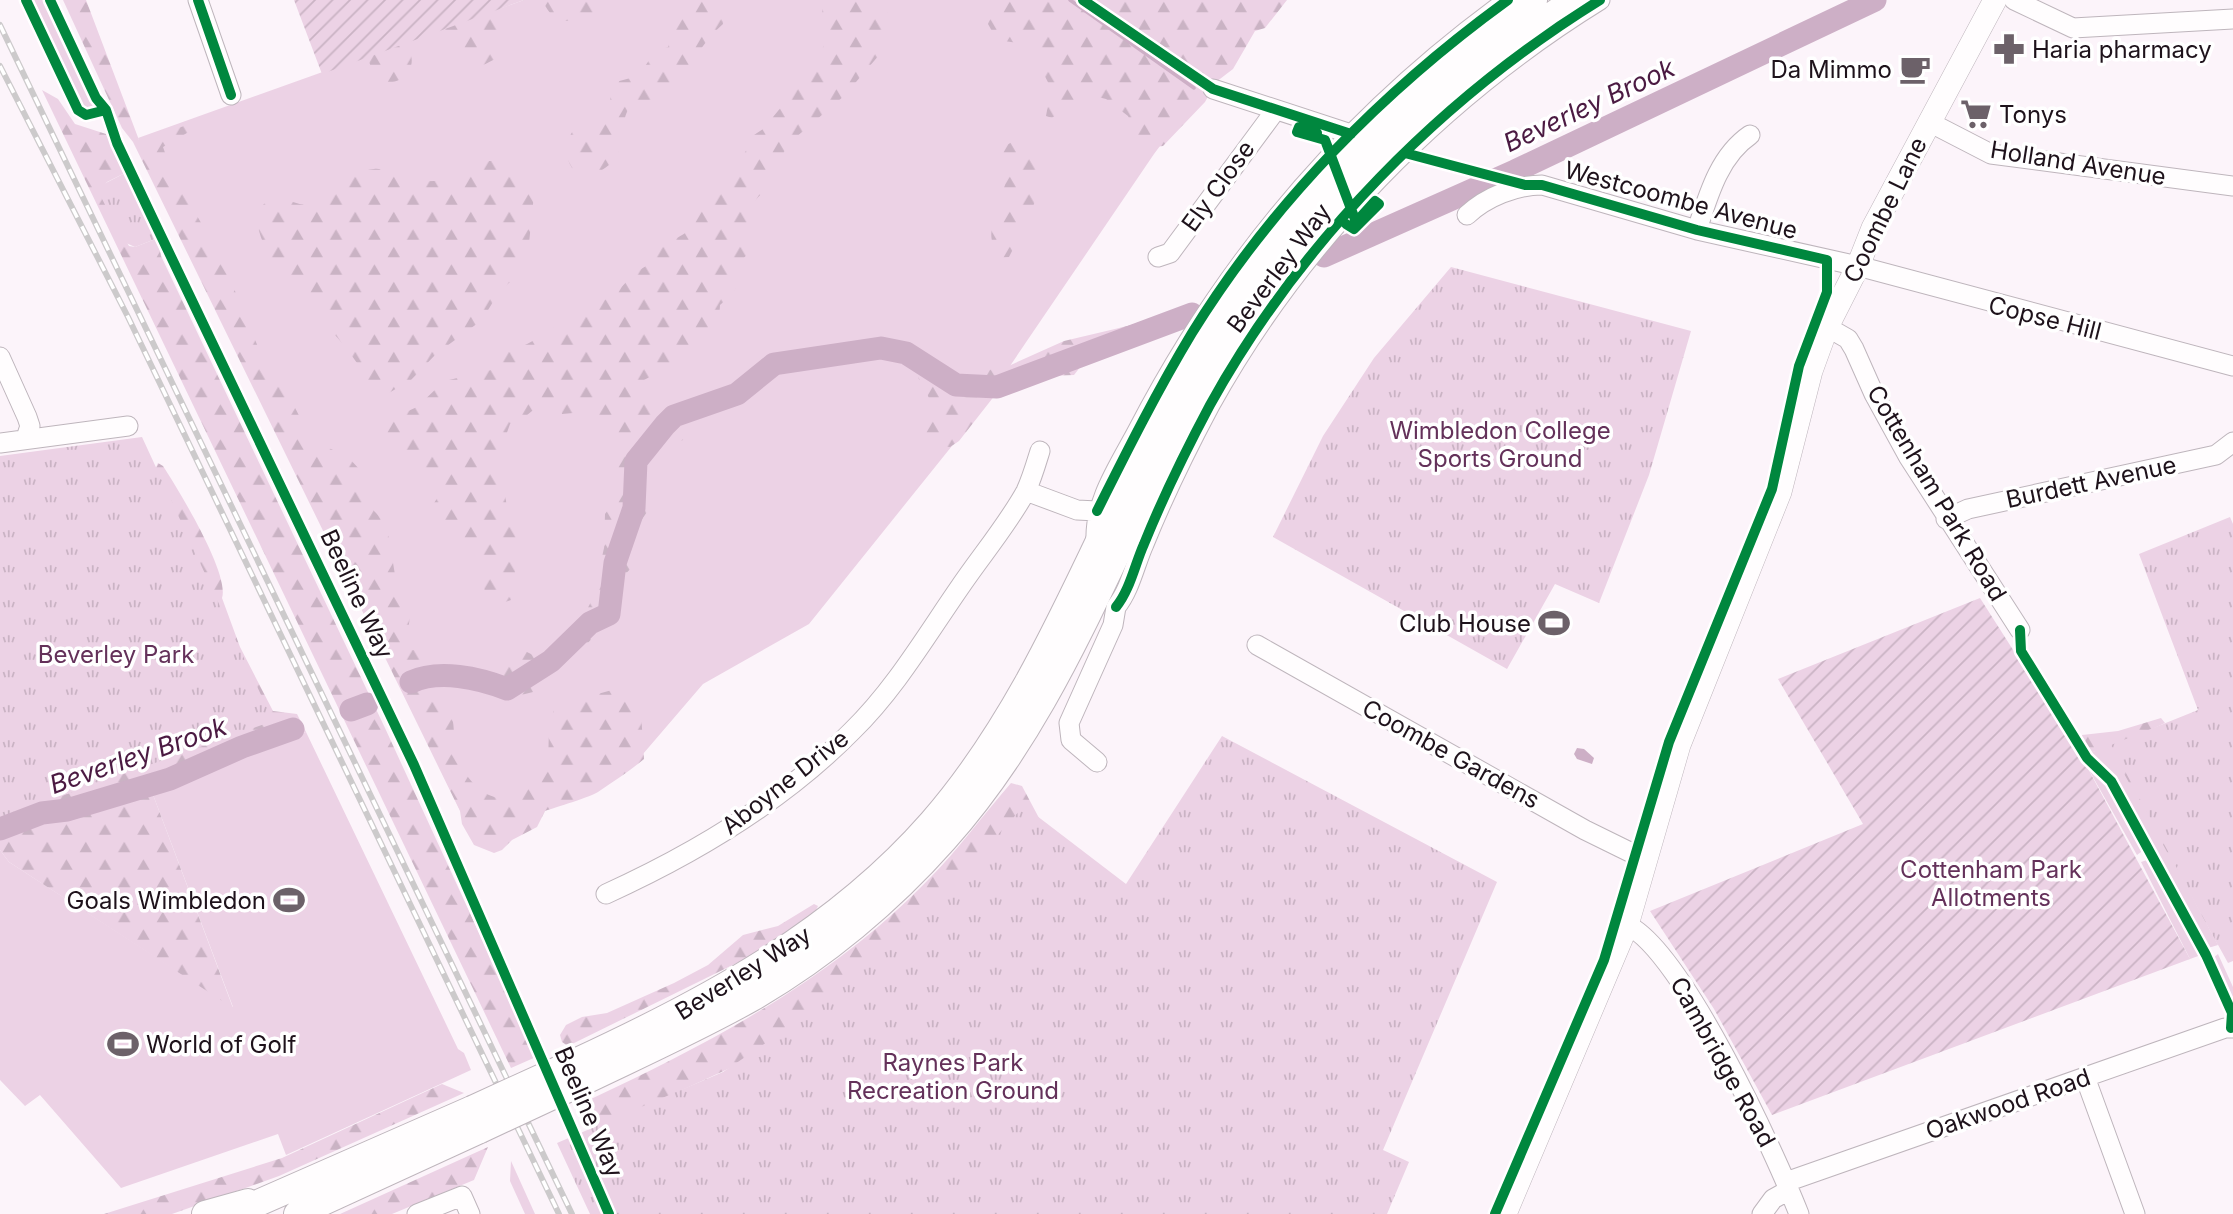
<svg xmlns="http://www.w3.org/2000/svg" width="2233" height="1214" viewBox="0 0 2233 1214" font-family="Inter,sans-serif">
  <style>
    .grass { fill: #ecd2e5 }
    .forest { fill: url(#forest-firs) }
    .park { fill: url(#park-tufts) }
    .garden { fill: url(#garden-furrows) }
    .water { fill: #cdafc6 }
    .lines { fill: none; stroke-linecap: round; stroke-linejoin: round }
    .stream { stroke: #cdafc6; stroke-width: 3.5 }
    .river { stroke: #cdafc6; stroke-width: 23 }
    .minor-casing { stroke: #beb5bc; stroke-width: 21 }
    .major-casing { stroke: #beb5bc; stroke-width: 24 }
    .highway-casing { stroke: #beb5bc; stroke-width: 28 }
    .minor { stroke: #fffdfe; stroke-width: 19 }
    .major { stroke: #fffdfe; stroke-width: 23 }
    .highway { stroke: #fffdfe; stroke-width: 26 }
    .rail-casing { stroke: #cccacb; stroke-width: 6 }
    .rail { stroke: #fff; stroke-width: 3.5; stroke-dasharray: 10; stroke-linecap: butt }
    .highway-bridge-casing { stroke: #beb5bc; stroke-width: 28; stroke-linecap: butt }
    .highway-bridge { stroke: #fffdfe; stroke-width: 26 }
    .cycleway-casing { stroke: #fff; stroke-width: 15 }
    .cycleway { stroke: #00873e; stroke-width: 10 }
    .labels { text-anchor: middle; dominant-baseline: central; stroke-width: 7; stroke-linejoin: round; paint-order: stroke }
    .poi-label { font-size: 24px; fill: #1e121b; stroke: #fff; text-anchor: start }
    .street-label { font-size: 24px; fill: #1e121b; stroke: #fff }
    .park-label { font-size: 24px; fill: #64315a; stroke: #fff }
    .water-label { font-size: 26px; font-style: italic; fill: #4b1a42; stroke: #fff }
  </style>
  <defs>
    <pattern id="forest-firs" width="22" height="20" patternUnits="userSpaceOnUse" patternTransform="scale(1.75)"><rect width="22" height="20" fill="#ecd2e5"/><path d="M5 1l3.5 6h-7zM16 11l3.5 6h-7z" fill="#cab3c4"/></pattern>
    <pattern id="park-tufts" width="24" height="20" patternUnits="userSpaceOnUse" patternTransform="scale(1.75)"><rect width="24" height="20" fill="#ecd2e5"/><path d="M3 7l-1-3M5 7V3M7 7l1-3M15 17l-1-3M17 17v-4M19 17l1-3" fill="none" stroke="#cab3c4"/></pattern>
    <pattern id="garden-furrows" width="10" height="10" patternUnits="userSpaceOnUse" patternTransform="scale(1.75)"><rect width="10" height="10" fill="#ecd2e5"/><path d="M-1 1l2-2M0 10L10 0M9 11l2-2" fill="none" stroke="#cab3c4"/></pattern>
  </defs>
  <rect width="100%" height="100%" fill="#fcf4fa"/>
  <!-- grass -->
  <path class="grass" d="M29,0H44L96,106L88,110L78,104Z
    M524,0H1282L1255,26L1198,95L1154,154L976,416L809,624L703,684L631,768L469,829L138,138Z
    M306,732L458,1049L464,1053L471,1070L286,1155L278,1134L121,1188L40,1095L25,1106L0,1080V850L9,862L233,1007L152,792Z
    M2111,745L2218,945L2208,948L2112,776L2090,753Z
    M2085,763C2114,785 2127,818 2145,849L2137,855Z
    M2150,859L2201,955L2190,959L2141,862Z
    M2218,954L2233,987V1008L2212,959Z
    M511,1161L535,1214H525L510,1181Z"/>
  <!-- forest -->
  <path class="forest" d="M63,0H86L139,140L194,123L192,130L163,147L172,173L221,257L263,359L290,398L311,439L349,458L360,470L374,511L382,519L389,538L395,575L408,594L411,610L407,637L412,650H430L440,658C441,667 439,677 441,686C443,696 451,706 452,716C455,729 453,742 457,755C464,778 485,803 512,798C528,796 535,773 548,766L549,728L555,706L612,690L619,684L631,688L641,713L644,759C630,771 614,781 598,792C593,796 554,808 545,811L537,827L512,840L502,850L494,853L474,845L462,824L460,811L133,142L122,128Z
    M485,0C512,23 499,29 495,59L474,70L439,39L440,24Z
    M540,0H621C604,6 572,29 555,18C549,14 546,5 540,0Z
    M698,0H721L724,9L723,24C695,49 681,86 651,109L636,100C611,121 637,155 596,173L572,168C564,157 566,140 574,129L591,127L609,114L612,83L638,76L655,52L668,47L675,22L690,13Z
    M825,0H890L880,54L844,96L788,144L766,189L747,209C748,227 756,230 752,252C735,260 742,272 736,287C733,294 726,300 720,305C718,355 682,361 644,380L645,397C661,406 677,398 692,405C709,456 653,434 644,461C638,478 648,492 649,509L634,531L635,564L615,585L617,610L587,644L572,645L566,642V636L580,623L593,598L604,548L605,514L622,492L613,464L621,447L617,427L609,422L590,424L584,412L562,414L560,406L554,403L532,411L521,420L510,424L499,455L508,514L519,546L511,600L500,604L486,599L479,560L463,544C446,544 429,530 432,510C432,504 439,496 443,490L435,469L416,474L410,472L411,464L417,456L400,453L389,443L380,441L377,425L417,407L439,386L449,380L499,368L505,353C534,344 556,326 580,309C588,303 601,303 610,297C625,286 635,269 653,263C663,230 699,246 699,201L719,188L741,160L754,135L763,129L802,82L806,70L820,61L826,33L822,10Z
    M991,0H1287L1265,28L1255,31L1233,69L1216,82L1205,102L1163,146L1146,148L1140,144L1128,116L1106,99L1094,96L1071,104L1052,118L1046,116L1051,88L1039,65L1037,54L1024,44L997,40L988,24Z
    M401,40C436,71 375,110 367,52Z
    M42,90L58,99L75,124L106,134L127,172L107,182L99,191L129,246L135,247L158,238L161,256L385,728L536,1057L511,1068Z
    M1021,138L1038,147C1049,187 1026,223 1009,257L1002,258C970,228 1022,190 1000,159L1004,146Z
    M489,161H508L535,185L528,253L519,274L499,292L482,320L436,354L411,380L382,397H374C367,386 364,373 357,363C320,307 269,289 255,214C279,183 285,206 311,205C326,204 333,185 343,177C348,173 366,170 374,169C380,167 391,174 398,177C430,187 462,179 489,161Z
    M1191,311L1186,319L1088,357L1074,375L1047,376L1031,380L1015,392L999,390L959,441L950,447L941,446L923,434L921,419L931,407C930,388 911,383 921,364L933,365L953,377L975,380L986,370L1004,368L1064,341Z
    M158,463L163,466C178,489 230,574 222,598L240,647L273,711L297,714L306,732L152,792L233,1008L9,862L0,850V814Z
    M521,649L533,655C540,669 542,677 533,692L521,695L503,694L497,681L498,663Z
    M2161,718L2165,723L2146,732L2233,914V961L2228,963L2110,748L2088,753L2080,741L2082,735L2118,731Z
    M1011,783L1022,786L1039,818L787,1042L597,1129L591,1099C714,1041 832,979 928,880C958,850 983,815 1011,783Z
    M814,904L818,906L815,912L751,956L568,1046L562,1042L560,1035L566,1025L582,1017L607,1013L674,983L708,965L743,935L778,926Z
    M442,1084L464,1093L279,1176L172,1214H104L282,1158Z
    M488,1147L474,1180L392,1214H340Z"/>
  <!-- park -->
  <path class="park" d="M127,172L158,238L135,247L124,242L98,191L100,186Z
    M1451,267L1691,331L1649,475L1599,603L1555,584L1507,669L1273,537L1323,436L1374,358Z
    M142,437L273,721L0,818V456Z
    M2230,517L2233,524V940L2218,945L2111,745L2198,710L2139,554Z
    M1222,736L1497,882L1383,1150L1409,1162L1387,1214H590L557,1143L723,1072L816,1009L920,920L1024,806L1126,884Z"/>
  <!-- garden -->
  <path class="garden" d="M294,0H524L322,74Z
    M1980,598L2085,763L2190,959L1772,1115L1714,1009L1650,911L1863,824L1778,679Z"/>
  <!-- water -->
  <path class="water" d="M1577,748L1584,749L1594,758L1592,764L1577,759L1574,754Z"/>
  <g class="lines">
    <!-- stream -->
    <path class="stream" d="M1070,0L1194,88"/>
    <!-- river -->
    <path class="river" d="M1324,256L1515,171L1875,0
      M411,682C439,669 479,678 507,689L551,661L590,623L609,614L615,563L634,508L636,461L665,425L674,416L737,394L774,364L881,348L906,353L956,385L997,387L1192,314
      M351,710L367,704
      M0,829L42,813L67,810L170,779L242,747L293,729"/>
    <defs>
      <path id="minor" d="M198,0L231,95
        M2014,0L2073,28L2233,19
        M1213,89L1351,134
        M1929,122L1991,154L2233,186
        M1467,215C1486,197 1516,185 1542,185L1697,230L1858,266L2233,366
        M1697,230C1708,196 1719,156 1750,135
        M1158,257L1170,253L1275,111
        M1827,327L1848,339L1854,349L1874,394L1908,456L2020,630
        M0,357L27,417L30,426L26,438
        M0,443L128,426
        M1026,491L1077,510L1097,511
        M1946,519L1968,509L2216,455L2233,442
        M1096,542C1094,501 1119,466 1138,430C1227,258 1352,113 1508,0
        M1257,645L1585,830L1646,860
        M1097,762L1071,740L1069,723L1113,625L1116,607C1130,590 1135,564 1144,544C1163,497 1186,450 1210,405C1301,241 1440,99 1600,0
        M606,894C694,854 783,801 852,731C895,689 926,636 960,587C981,556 1008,524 1026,491C1032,478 1036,464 1040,451
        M1627,925C1682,950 1775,1153 1799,1214
        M2085,1077L2135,1214
        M1786,1182L2225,1028H2233
        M417,1214L462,1196L470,1214
        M1762,1214L1773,1199L1789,1190"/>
      <path id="major" d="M1505,1214L1627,925L1679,745L1780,492L1811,371L1827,327L1858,266L1873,228L1995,0"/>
      <path id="highway" d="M575,1062C707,1001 835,933 932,822C1034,705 1088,554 1159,418C1244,252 1380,104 1534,0
        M583,1082C639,1055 697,1029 752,998C823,957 890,901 944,840C1054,717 1103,571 1179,428C1276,248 1406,114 1574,0
        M205,1214L248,1202
        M233,1214L472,1109
        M297,1214L480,1130"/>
    </defs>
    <!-- minor casing -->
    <use href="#minor" class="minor-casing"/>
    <!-- major casing -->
    <use href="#major" class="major-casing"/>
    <!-- highway casing -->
    <use href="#highway" class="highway-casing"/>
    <!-- minor -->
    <use href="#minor" class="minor"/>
    <!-- major -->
    <use href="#major" class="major"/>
    <!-- highway -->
    <use href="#highway" class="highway"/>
    <defs>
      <path id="rail" d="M0,25L572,1214
        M0,66L128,317L559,1214"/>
    </defs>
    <!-- rail casing -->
    <use href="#rail" class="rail-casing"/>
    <!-- rail -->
    <use href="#rail" class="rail"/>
    <defs>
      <path id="highway-bridge" d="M472,1109L575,1062
        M480,1130L583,1082"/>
    </defs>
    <!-- highway-bridge casing -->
    <use href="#highway-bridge" class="highway-bridge-casing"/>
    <!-- highway-bridge -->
    <use href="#highway-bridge" class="highway-bridge"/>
    <defs>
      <path id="cycleway" d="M26,0L78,110L86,115L106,110
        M50,0L96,98L106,110L117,143L152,217L414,765L609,1214
        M198,0L231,95
        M1083,0L1213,89L1351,134
        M1317,133L1299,127L1297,132L1325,140L1356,222L1375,201L1379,204L1354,229L1346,224
        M1405,153L1525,185H1542L1697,230L1827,260V292L1799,366L1772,489L1669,742L1604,960L1495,1214
        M1097,511C1127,451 1157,391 1192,333C1273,202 1384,90 1508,0
        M1116,607C1130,590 1135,564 1144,544C1163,497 1186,450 1210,405C1301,241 1440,99 1600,0
        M2020,630L2021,651L2087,758L2111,781L2206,955L2232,1013L2231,1028"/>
    </defs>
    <!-- cycleway casing -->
    <use href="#cycleway" class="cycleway-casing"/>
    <!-- cycleway -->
    <use href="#cycleway" class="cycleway"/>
  </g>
  <!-- icons -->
  <defs>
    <symbol id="pharmacy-bare" viewBox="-9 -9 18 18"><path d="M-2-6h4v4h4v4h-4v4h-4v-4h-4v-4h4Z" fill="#6c6169" stroke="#fff" stroke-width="2.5" paint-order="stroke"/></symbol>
    <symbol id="cafe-bare" viewBox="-9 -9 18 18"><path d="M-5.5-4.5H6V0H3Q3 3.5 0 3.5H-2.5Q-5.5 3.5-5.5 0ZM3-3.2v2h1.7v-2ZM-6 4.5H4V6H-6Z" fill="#6c6169" stroke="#fff" stroke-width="2.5" paint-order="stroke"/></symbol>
    <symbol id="supermarket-bare" viewBox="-9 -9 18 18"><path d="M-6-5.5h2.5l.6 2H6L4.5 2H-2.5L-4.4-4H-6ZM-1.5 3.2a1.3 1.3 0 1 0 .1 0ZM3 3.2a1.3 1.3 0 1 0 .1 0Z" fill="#6c6169" stroke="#fff" stroke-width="2.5" paint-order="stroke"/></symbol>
    <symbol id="stadium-bare" viewBox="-9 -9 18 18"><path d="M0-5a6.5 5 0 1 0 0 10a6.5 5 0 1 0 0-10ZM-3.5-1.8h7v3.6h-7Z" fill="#6c6169" stroke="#fff" stroke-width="2.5" paint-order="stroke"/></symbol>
  </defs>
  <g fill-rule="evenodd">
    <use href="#pharmacy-bare" x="1987" y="27" width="44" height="44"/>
    <use href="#cafe-bare" x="1893" y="47" width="44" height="44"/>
    <use href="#supermarket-bare" x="1954" y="92" width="44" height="44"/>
    <use href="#stadium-bare" x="1532" y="601" width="44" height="44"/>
    <use href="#stadium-bare" x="267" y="878" width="44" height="44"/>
    <use href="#stadium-bare" x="101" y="1022" width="44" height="44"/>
  </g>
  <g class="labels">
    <!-- poi labels -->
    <g class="poi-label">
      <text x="2032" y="49">Haria pharmacy</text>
      <text x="1892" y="69" text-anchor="end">Da Mimmo</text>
      <text x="1999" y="114">Tonys</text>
      <text x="1531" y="623" text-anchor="end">Club House</text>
      <text x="266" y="900" text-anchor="end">Goals Wimbledon</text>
      <text x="146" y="1044">World of Golf</text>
    </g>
    <!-- street labels -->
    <g class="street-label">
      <text transform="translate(2078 163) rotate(9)">Holland Avenue</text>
      <text transform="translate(1218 186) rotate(-54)">Ely Close</text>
      <text transform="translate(1681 200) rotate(15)">Westcoombe Avenue</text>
      <text transform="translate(1885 210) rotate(-64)">Coombe Lane</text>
      <text transform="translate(1279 268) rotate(-53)">Beverley Way</text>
      <text transform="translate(2045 318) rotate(14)">Copse Hill</text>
      <text transform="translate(2091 482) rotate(-12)">Burdett Avenue</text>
      <text transform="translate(1937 493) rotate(59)">Cottenham Park Road</text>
      <text transform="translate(357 594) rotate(65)">Beeline Way</text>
      <text transform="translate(1451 754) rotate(29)">Coombe Gardens</text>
      <text transform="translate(785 782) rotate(-38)">Aboyne Drive</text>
      <text transform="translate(743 973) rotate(-32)">Beverley Way</text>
      <text transform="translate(1723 1062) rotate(61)">Cambridge Road</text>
      <text transform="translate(2008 1104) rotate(-19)">Oakwood Road</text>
      <text transform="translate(589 1112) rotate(67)">Beeline Way</text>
    </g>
    <!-- park labels -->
    <g class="park-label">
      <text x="1500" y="430">Wimbledon College<tspan x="1500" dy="28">Sports Ground</tspan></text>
      <text x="116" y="654">Beverley Park</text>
      <text x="1991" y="869">Cottenham Park<tspan x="1991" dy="28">Allotments</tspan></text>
      <text x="953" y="1062">Raynes Park<tspan x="953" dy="28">Recreation Ground</tspan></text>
    </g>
    <!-- water labels -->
    <g class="water-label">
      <text transform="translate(1589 105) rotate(-25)">Beverley Brook</text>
      <text transform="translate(138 755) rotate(-19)">Beverley Brook</text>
    </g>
  </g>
</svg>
